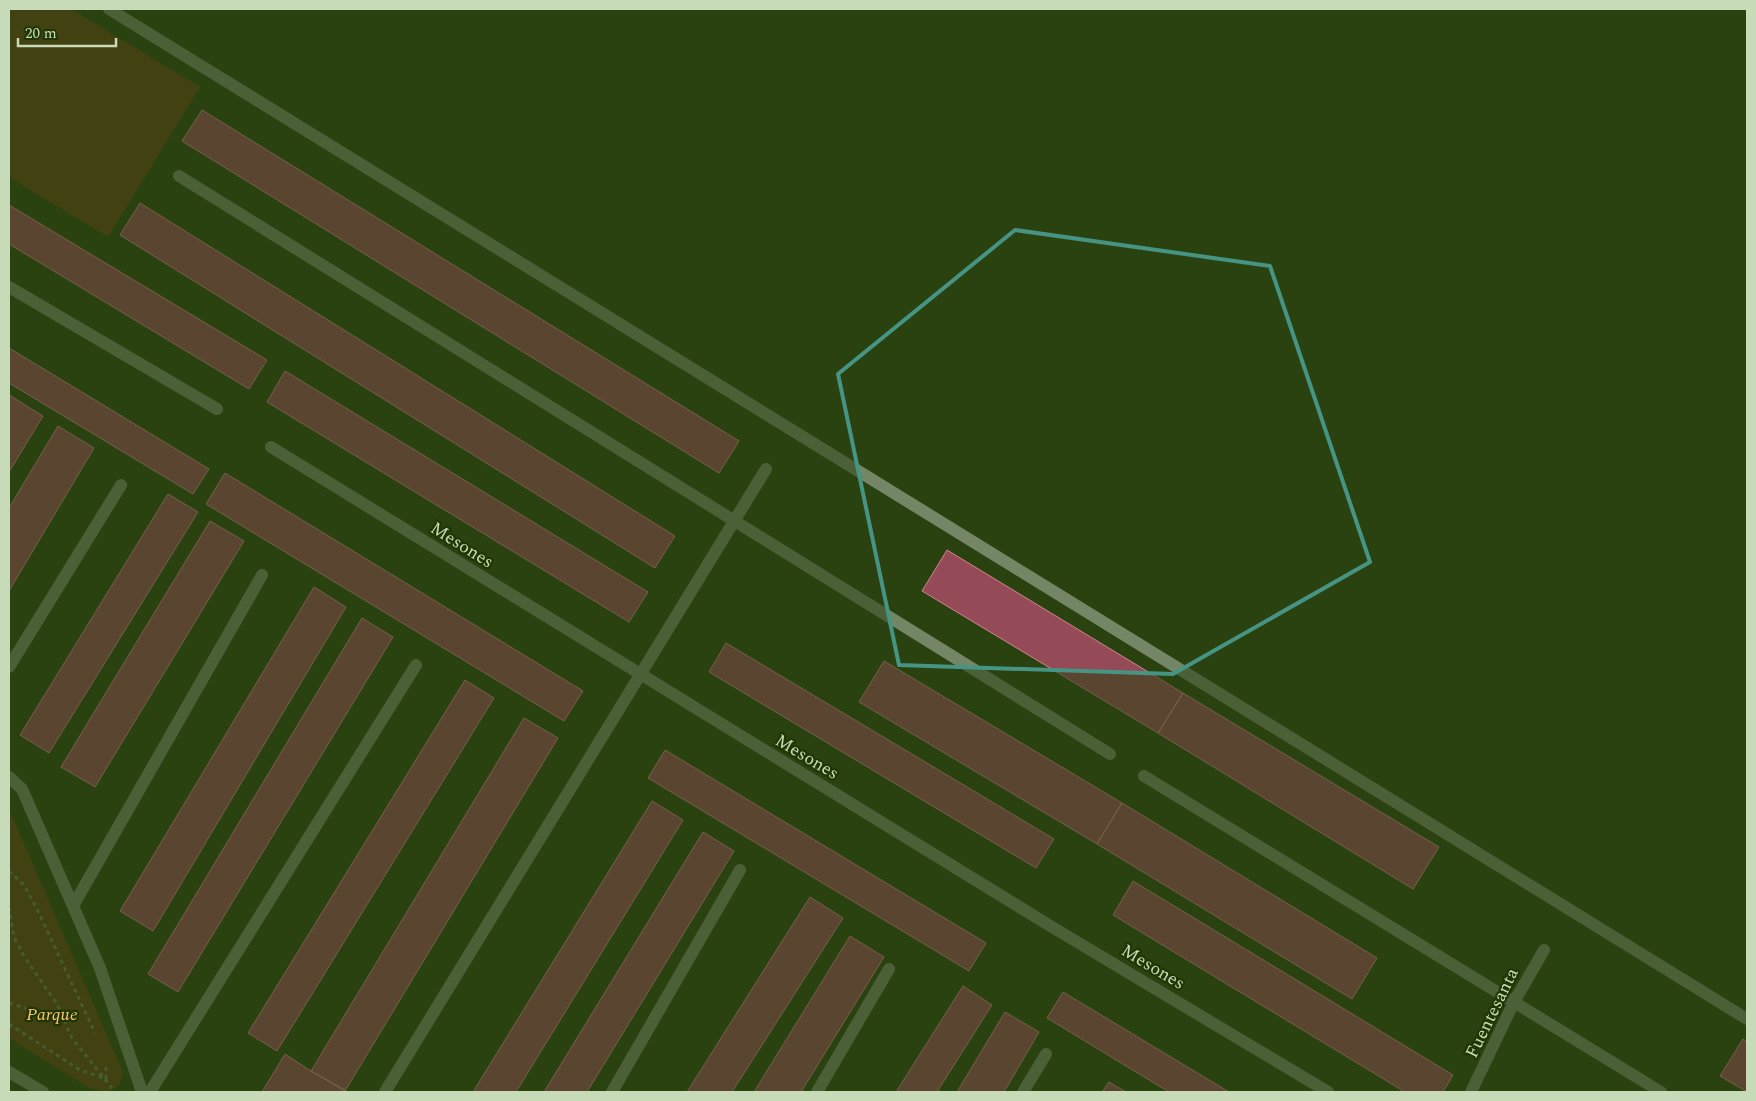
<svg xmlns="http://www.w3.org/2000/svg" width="1756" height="1101" viewBox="0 0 1756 1101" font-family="Spectral,serif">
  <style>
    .green { fill: #604113 }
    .building { fill: #954b57; stroke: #d4848e }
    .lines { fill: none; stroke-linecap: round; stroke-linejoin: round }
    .path { stroke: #667c51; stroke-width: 3; stroke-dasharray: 4 4; stroke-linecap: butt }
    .minor { stroke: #748666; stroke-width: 12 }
    .marked { fill: none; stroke: #469484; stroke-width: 4; stroke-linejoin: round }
    .labels { text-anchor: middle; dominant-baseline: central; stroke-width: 4.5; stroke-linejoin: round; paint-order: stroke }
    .street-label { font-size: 18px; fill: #c8dbb9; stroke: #203704 }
    .park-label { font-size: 18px; font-style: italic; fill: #fdc175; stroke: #203704 }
  </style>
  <rect width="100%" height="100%" fill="#2a4110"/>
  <!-- green -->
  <path class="green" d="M9,9H71L200,87L108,237L9,177Z
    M9,809L123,1072L119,1086L106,1092L89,1088L9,1038Z"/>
  <!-- building -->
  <path class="building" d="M202,110L739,441L719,473L182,141Z
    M140,203L675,536L655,568L120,235Z
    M9,205L267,360L249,389L9,244Z
    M9,348L209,469L193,494L9,383Z
    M285,371L648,592L629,622L267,402Z
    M9,395L43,416L9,472Z
    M58,426L94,448L9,591V508Z
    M225,473L583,691L564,721L206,504Z
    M168,494L198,512L49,753L20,735Z
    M210,521L244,541L95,787L61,767Z
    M947,550L1183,693L1158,733L922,591Z
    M314,587L346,607L153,931L120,911Z
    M362,618L393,637L178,992L148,974Z
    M726,643L1054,839L1036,868L709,672Z
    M884,661L1122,803L1097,844L859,702Z
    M465,680L494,698L277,1051L248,1033Z
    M1183,693L1439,847L1413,889L1158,733Z
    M524,718L558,738L345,1091L311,1071Z
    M665,750L986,943L969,971L648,778Z
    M652,801L683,820L516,1092H473Z
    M1122,803L1377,958L1352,999L1097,844Z
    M703,832L734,851L587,1092H544Z
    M1133,881L1453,1075L1443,1092H1405L1113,915Z
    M810,897L843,918L732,1092H687Z
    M850,936L884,957L801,1092H754Z
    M963,986L992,1005L937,1092H896Z
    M1063,992L1229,1092H1169L1047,1018Z
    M1005,1012L1039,1032L1004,1092H957Z
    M1743,1039L1747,1042V1092L1720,1076Z
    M285,1054L311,1071L348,1092H262Z
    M1109,1082L1126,1092H1102Z"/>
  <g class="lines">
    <!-- path -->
    <path class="path" d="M9,871L24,885L38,911L95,1033
      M9,907L14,937L25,958L57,1004L72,1038L115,1092
      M9,1003L64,1020
      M9,1024L80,1070L106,1079V1064"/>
    <!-- minor -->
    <path class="minor" d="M109,9L1747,1019
      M179,176L1110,754
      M9,287L217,409
      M271,447L1052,927L1328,1092
      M9,667L121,485
      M1144,776L1661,1092
      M9,777L22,789L100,968L142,1092
      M73,906L262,575
      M9,1072L43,1092
      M150,1092L416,665
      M385,1092L766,469
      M612,1092L740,870
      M817,1092L889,969
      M1023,1092L1046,1054
      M1471,1092L1514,1002L1544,950"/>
  </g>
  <!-- marked area -->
  <path d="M0 0H1756V1101H0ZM1015,230L1270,266L1370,562L1173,674L899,665L838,374Z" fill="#2a4110" fill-opacity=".55" fill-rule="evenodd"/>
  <path class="marked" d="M1015,230L1270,266L1370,562L1173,674L899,665L838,374Z"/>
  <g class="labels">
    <!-- street labels -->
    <g class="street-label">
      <text transform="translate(462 545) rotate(32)">Mesones</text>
      <text transform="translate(807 757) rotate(31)">Mesones</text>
      <text transform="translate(1153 967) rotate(31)">Mesones</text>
      <text transform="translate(1492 1013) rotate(-64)">Fuentesanta</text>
    </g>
    <!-- park labels -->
    <g class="park-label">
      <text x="52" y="1014">Parque</text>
    </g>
  </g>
  <!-- border -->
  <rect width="1756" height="1101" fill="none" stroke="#c8dbb9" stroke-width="20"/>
  <!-- scale -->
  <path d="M18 38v8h98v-8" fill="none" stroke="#c8dbb9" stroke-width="2.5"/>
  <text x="25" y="38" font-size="15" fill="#c8dbb9" stroke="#203704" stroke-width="4" paint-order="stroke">20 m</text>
</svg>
